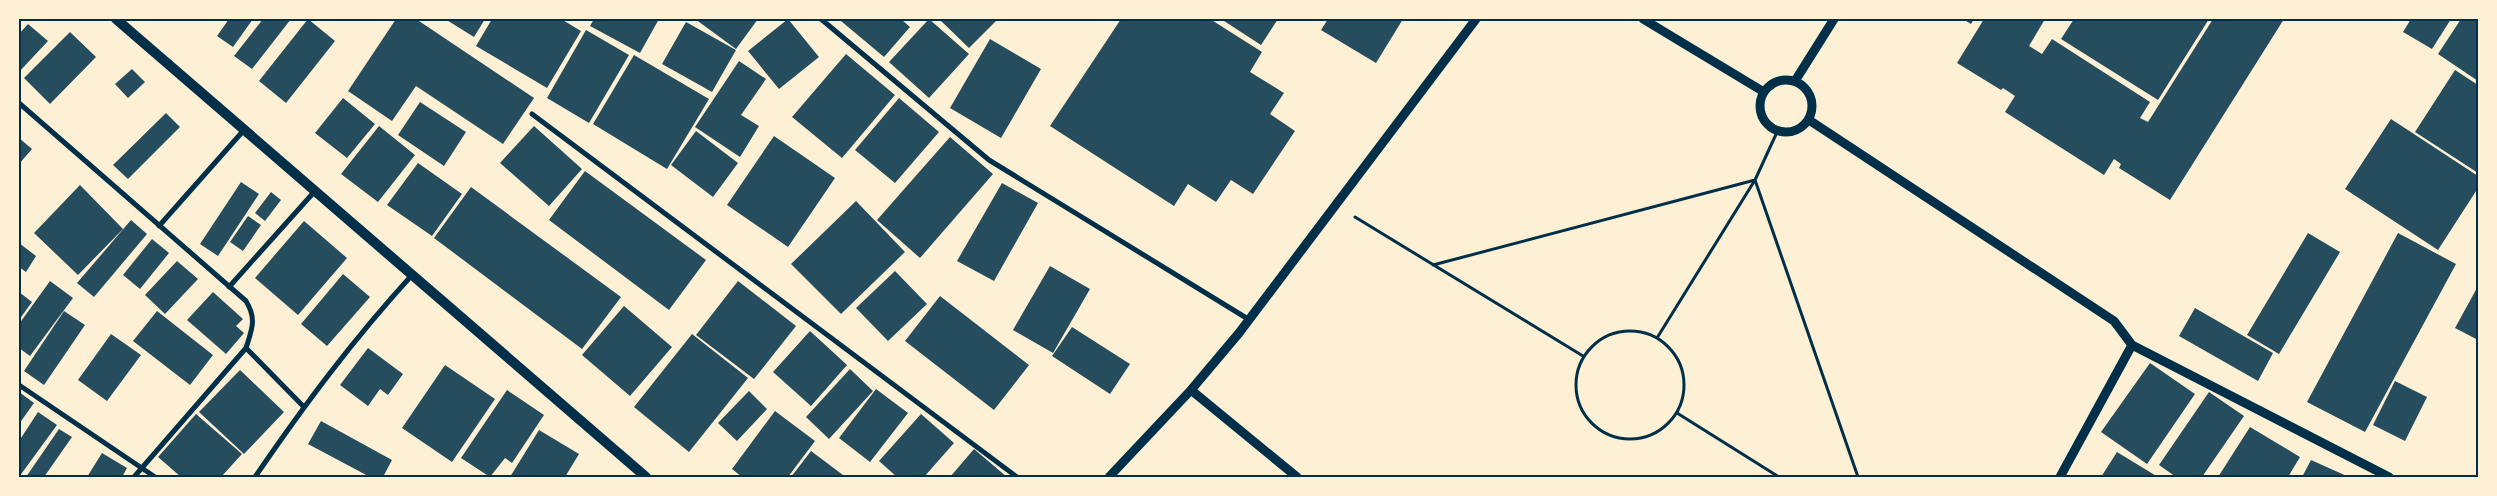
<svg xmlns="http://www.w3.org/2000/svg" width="2497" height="496" viewBox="0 0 2497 496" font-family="Overpass,sans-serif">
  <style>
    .building { fill: #264d5e }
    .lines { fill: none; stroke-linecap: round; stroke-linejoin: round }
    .path { stroke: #003049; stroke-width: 3 }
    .minor { stroke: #003049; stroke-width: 5 }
    .tertiary { stroke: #003049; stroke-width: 9 }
    .secondary { stroke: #003049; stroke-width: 10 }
    .neatline { fill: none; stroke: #003049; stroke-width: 2 }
  </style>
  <rect width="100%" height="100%" fill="#fdf0d5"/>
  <!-- building -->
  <path class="building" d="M229,19H253L233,47L217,36Z
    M263,19H291L252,69L234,56Z
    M308,19L335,41L286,103L259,81Z
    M396,19H416L534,98L503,144L416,86L392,121L348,91Z
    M445,19H485L474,37Z
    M492,19H561L581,31L547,88L476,46Z
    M594,19H659L640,53L590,26Z
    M695,19H758L736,49Z
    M788,19L819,57L779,89L748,51Z
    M844,19H901L910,27L884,57L841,21Z
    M929,19L969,54L929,98L889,62Z
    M939,19H998L969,48Z
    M1121,19H1210L1262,52L1250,72L1284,93L1270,114L1295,131L1253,194L1231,180L1216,202L1188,184L1174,206L1050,126Z
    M1221,19H1278L1261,45Z
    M1328,19H1403L1376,63L1321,30Z
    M1963,19H1974L1971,24Z
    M1984,19H2045L2029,46L2042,54L2052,39L2150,102L2140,118L2148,122L2213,19H2284L2170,200L2119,168L2121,164L2114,159L2104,175L2005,112L2015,96L2003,88L2001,90L1957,63Z
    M2074,19H2209L2158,100L2061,39Z
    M2411,19H2451L2432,49L2403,32Z
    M2461,19H2478V81L2438,54Z
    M686,22L736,50L712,92L662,64Z
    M28,24L48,41L19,72V34Z
    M586,30L629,55L589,123L547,98Z
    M70,32L96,57L50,104L24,78Z
    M990,39L1041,69L1001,138L950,108Z
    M846,54L895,95L842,158L792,117Z
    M634,55L709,99L667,169L593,124Z
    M739,61L766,79L741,115L759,126L740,157L695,127Z
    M132,69L145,82L128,98L115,84Z
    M2455,70L2478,85V173L2415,132Z
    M343,98L375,124L347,158L315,133Z
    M899,98L939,132L895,183L855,150Z
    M420,102L466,132L444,166L398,135Z
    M166,113L180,127L128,179L113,165Z
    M2391,119L2478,176V188L2438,250L2345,189Z
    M379,126L415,155L378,202L341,174Z
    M534,126L582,169L549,206L500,163Z
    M696,131L738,163L713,197L671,165Z
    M774,136L835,178L788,247L727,205Z
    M950,137L993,174L920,258L877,220Z
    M19,138L32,149L19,164Z
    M418,163L462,194L432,236L387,205Z
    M585,171L706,260L669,310L549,220Z
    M241,182L259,194L218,256L200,244Z
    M1002,183L1038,203L994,281L957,261Z
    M80,185L123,229L78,275L34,233Z
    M471,187L621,297L582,349L434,238Z
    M271,192L281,200L265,221L255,213Z
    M856,201L905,252L841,314L791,264Z
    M248,216L261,225L243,251L230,242Z
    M131,220L147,234L94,297L77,283Z
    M304,221L347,258L298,315L255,278Z
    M2308,233L2340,252L2279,354L2247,335Z
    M2398,233L2456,264L2365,432L2307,402Z
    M152,239L169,253L140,289L123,275Z
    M19,243L36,256L26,272L19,267Z
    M177,261L198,279L165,314L145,295Z
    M1050,266L1090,289L1053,353L1013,330Z
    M895,271L927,304L888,341L856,308Z
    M343,274L370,297L327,346L301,324Z
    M50,281L73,298L30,356L19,348V324Z
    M738,281L796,326L754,379L696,335Z
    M2478,286V340L2455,328Z
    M19,292L32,302L19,320Z
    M213,292L243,319L236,326L244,333L226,354L187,320Z
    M940,296L1029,365L994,410L905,341Z
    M624,306L672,347L630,396L582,355Z
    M2195,308L2273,353L2258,381L2179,336Z
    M64,311L85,325L44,385L24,371Z
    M157,311L213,355L190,385L133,341Z
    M1072,327L1130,364L1110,394L1052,356Z
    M810,331L847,365L811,406L773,372Z
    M111,334L141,355L107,401L78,380Z
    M692,334L748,378L689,452L634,407Z
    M368,348L403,374L388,395L380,389L368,406L340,385Z
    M2150,363L2195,394L2147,464L2101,432Z
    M445,365L495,399L452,462L402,428Z
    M850,369L873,391L829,439L806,417Z
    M240,370L284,412L244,454L199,412Z
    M2395,381L2427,397L2405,441L2373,425Z
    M876,389L908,413L870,462L839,438Z
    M507,390L544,415L512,463L505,458L490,477L461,458Z
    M749,391L767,409L737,441L718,423Z
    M19,392L34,403L19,424Z
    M2209,392L2244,416L2202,477H2176L2159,465Z
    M775,411L815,441L788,477H742L732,469Z
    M38,412L57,425L19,477V437L21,438Z
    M196,414L242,454L221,477H181L158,457Z
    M921,414L954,443L924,477H897L879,461Z
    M321,421L392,460L383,477H370L308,444Z
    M2250,427L2300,457L2288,477H2218Z
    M59,429L72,437L44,477H26Z
    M539,430L579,454L565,477H510Z
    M974,449L1007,477H950Z
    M811,451L843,475L841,477H791Z
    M2117,452L2158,477H2101Z
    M102,453L127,468L122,477H87Z
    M2311,460L2349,477H2302Z"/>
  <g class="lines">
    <!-- path -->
    <path class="path" d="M1355,217L1583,356
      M1433,265L1755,180L1858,477
      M1576 385a54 54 0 1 1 108 0a54 54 0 1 1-108 0Z
      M1657,338L1755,180L1778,130
      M1677,413L1779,477"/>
    <!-- minor -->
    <path class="minor" d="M821,19L989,160L1248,319
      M19,103L246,301C257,319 252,329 246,348L134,477
      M532,114L1017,477
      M159,226L244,130
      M229,287L315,191
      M246,348L303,406
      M19,385L155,477
      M255,477C305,404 352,341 412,275"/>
    <!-- tertiary -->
    <path class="tertiary" d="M1643,19L1764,92
      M1760 106a26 26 0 1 1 52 0a26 26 0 1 1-52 0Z
      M1795,81L1834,19
      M1809,120L2114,321L2132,345L2060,477
      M2132,345L2389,477
      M1191,390L1297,477
      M1109,477L1191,390L1239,333L1476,19"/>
    <!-- secondary -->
    <path class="secondary" d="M116,19L646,477"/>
  </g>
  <!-- border -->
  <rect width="2497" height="496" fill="none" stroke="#fdf0d5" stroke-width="40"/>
  <rect x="20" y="20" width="2457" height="456" class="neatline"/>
</svg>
